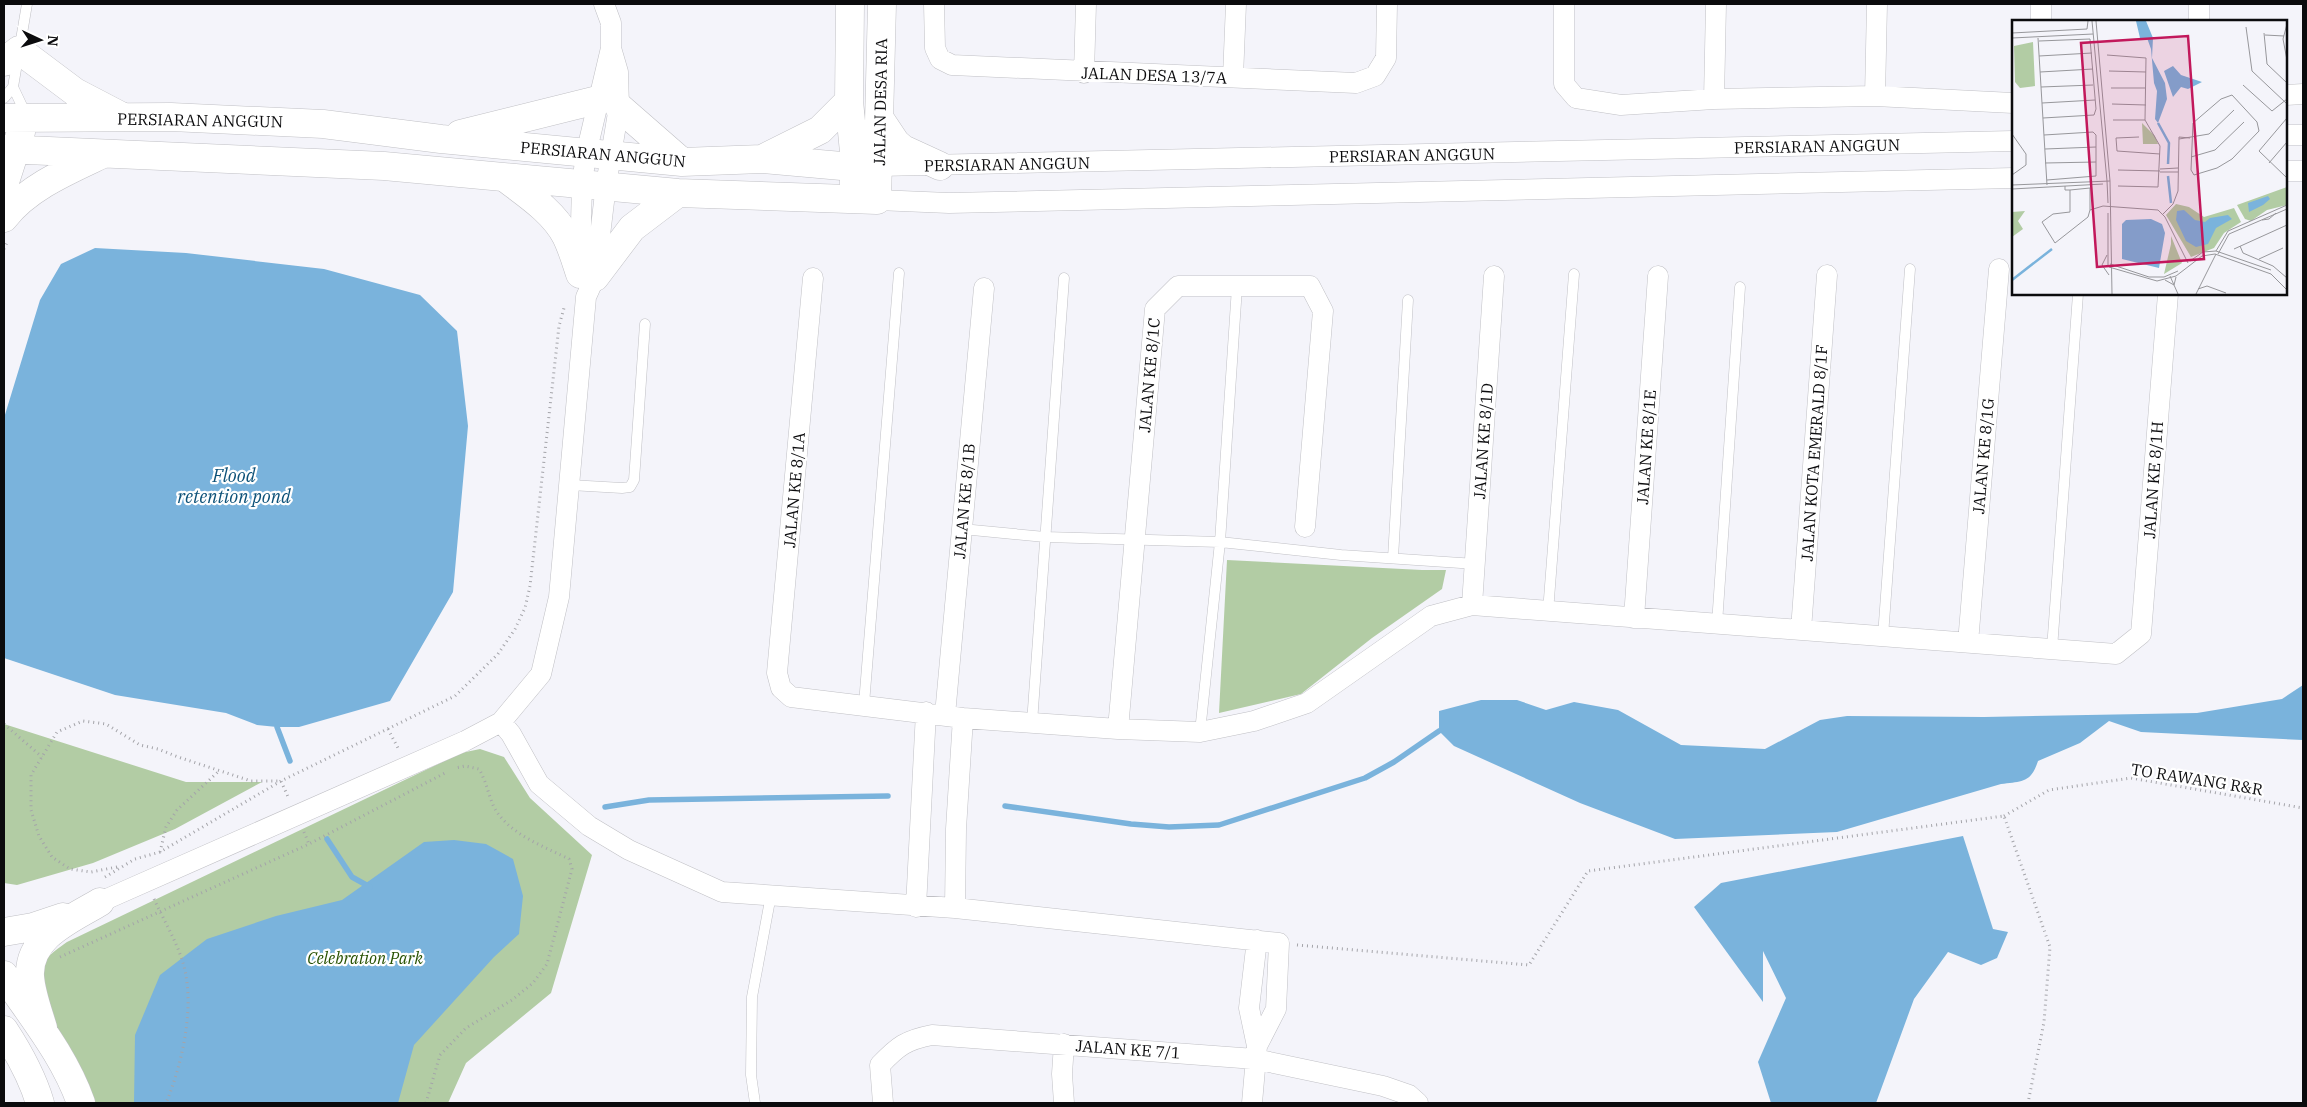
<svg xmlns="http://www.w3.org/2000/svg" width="2307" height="1107" viewBox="0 0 2307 1107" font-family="'IBM Plex Serif',serif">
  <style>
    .green { fill: #b2cca4 }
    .water { fill: #7ab3dc }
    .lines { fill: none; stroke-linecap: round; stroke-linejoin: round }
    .stream { stroke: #7ab3dc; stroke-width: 5.5 }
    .lane-casing { stroke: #c0c0c5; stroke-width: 11 }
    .street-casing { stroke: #c0c0c5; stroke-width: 21 }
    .secondary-casing { stroke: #c0c0c5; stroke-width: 29 }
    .path { stroke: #a4a4a9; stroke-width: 3; stroke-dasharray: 1 4; stroke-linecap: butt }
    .lane { stroke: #fff; stroke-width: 10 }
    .street { stroke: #fff; stroke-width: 20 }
    .secondary { stroke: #fff; stroke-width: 28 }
    .labels { text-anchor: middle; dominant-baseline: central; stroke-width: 4.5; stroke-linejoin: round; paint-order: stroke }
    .street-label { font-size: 16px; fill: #0b0b0d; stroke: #fff }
    .park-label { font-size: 16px; font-style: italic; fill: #275100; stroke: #fff }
    .water-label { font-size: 18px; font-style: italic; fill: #0c5178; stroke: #fff }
    .inset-river { fill: none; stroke: #7ab3dc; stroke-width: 2.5 }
    .inset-road { fill: none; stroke: #97979b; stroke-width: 1 }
    .view { fill: #c2185b; fill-opacity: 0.15; stroke: #c2185b; stroke-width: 2.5 }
    .inset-edge { fill: none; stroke: #0b0b0d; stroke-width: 2.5 }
  </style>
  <rect width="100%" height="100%" fill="#f4f4fa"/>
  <!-- green -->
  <path class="green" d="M1227,560L1422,570H1446L1442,589L1372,638L1301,694L1219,713Z
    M4,724L186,782H262L175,829L93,863L17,885L4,883Z
    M480,749L504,757L530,798L592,855L551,993L466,1063L448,1103H86L40,987C38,961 48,956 67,942L461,753Z"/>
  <!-- water -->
  <path class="water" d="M95,248L186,253L324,269L420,295L457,331L468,426L453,592L390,701L299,727H277L257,725L226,713L115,695L4,658V418L40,300L61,264Z
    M2303,685V740L2141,732L2109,721L2080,743L2038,761C2031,783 2022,781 2001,784L1837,832L1675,839L1580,803L1454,746L1439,731V711L1481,700H1517L1546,710L1574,702L1618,710L1681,745L1765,749L1820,720L1847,716L1984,717L2197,713L2282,699Z
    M1963,836L1993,929L2008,932L1997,958L1981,965L1948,952L1914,999L1876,1103H1771L1758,1062L1786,998L1763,951V1002L1694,907L1721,883Z
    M454,840L486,844L513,859L523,896L519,934L494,957L414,1045L398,1103H134L135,1035L160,975L207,939L276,916L342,900L424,842Z"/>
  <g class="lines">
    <!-- stream -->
    <path class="stream" d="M277,727L290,761
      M1005,806L1131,824L1169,827L1219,825L1365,778L1394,762L1439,731
      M605,807L649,800L888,796
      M327,839L352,877L370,887"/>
    <defs>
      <path id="lane" d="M13,87L22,106L24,116
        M4,98L13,87L27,4
        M570,485L622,488L630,487L634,480L645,324
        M962,529L1045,537L1220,542L1341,555L1476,564
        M1393,558L1408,300
        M1548,612L1574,274
        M1717,624L1740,287
        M1883,636L1910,269
        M2052,649L2078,294
        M864,704L899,273
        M1032,723L1064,278
        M1200,732L1220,542L1237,287
        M755,1103L751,1075L752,997L771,895"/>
      <path id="street" d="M934,4L935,48L940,59L952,65L1356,83L1375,76L1386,58L1387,4
        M1564,4V84L1576,98L1621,105L1714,99L1875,96L2013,103
        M2041,21V4
        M2199,21V4
        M1084,73L1086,4
        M1233,77L1236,4
        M2286,95L2303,94
        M1875,96L1877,4
        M1714,99L1716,4
        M2286,135H2303
        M879,166L2013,141
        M2286,171H2303
        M877,200L949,203L2013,178
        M580,263L582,184L586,154L611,48V23L604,4
        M813,278L777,673L781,688L791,697L963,718L1118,729L1200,732L1254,721L1307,703L1431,616L1472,605L2116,654L2141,634L2168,294
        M1472,605L1494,276
        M1634,618L1658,276
        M1801,630L1827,275
        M1968,643L1999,269
        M945,715L984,288
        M501,722L511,734L539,784L589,826L629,850L722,892L955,908L1279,943L1276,1009L1257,1046
        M1118,729L1155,309L1178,286H1310L1323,311L1305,527
        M100,902L465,741L501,722L541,674L559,597L586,297L595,277L606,185L619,107L618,72L611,48
        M916,907L926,712
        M955,908L956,829L963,718
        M883,1103L880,1065C898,1046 906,1040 932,1035L1255,1059L1383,1086L1409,1095L1418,1103
        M1064,1103L1062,1074L1064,1044
        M1252,1103L1257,1046L1249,1008L1257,940"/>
      <path id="secondary" d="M850,4L849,101L854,152V186
        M4,62L19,50L75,92L121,116
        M619,107L682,162
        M4,118L171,117L323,124L441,139L682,162L762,159L853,167L879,166
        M880,119L896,143L903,149L940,166
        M460,134L597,100
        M4,149L384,166L678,193L877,200L882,4
        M762,159L820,130L849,101
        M504,177C526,194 553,211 566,236C572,248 576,262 580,274
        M4,185L21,132
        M4,218C27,188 67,171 101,155
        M595,277L632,228L678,193
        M4,932L33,927L63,917
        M4,975C32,1017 64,1055 81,1103
        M43,1028C38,1011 31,993 30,976C28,936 72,919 100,902
        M4,1030C19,1053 32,1076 40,1103"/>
    </defs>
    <!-- lane casing -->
    <use href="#lane" class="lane-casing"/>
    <!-- street casing -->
    <use href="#street" class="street-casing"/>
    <!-- secondary casing -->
    <use href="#secondary" class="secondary-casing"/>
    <!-- path -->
    <path class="path" d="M4,249L8,240
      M4,724L42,757
      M388,729L399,750
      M2004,816L2049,790L2131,778L2303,808
      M304,832L309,844
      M160,852L166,827L177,810L219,771
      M117,867L91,872L70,869L52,857L39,836L31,810V775L57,732L83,721L106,724L140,745L158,749L178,757L251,781H281L289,799
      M105,877L135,859L160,852L281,781L455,696L498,654L515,629L525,608L530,586L559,326L564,308
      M154,899C165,923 182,950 186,976C193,1016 181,1067 166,1103
      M1297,945L1529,965L1588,871L2004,816L2050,947L2044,1022L2028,1103
      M60,957L309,844L445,773
      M426,1103L440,1055L466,1028L512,1000L533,983L547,964L572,869L569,859C543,846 506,833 493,805C488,793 486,781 479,769L465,766L455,768"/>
    <!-- lane -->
    <use href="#lane" class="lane"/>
    <!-- street -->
    <use href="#street" class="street"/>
    <!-- secondary -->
    <use href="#secondary" class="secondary"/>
  </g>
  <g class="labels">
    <!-- street labels -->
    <g class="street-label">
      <text transform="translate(1154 75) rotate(2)">JALAN DESA 13/7A</text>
      <text transform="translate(880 102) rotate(-89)">JALAN DESA RIA</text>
      <text transform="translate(200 120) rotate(1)">PERSIARAN ANGGUN</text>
      <text transform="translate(1817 146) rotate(-1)">PERSIARAN ANGGUN</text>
      <text transform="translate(603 154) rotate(5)">PERSIARAN ANGGUN</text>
      <text transform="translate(1412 155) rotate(-1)">PERSIARAN ANGGUN</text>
      <text transform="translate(1007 164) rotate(-1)">PERSIARAN ANGGUN</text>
      <text transform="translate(1149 375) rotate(-85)">JALAN KE 8/1C</text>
      <text transform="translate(1483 441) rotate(-86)">JALAN KE 8/1D</text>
      <text transform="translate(1646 447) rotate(-86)">JALAN KE 8/1E</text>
      <text transform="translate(1814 453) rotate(-86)">JALAN KOTA EMERALD 8/1F</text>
      <text transform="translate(1983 456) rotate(-85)">JALAN KE 8/1G</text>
      <text transform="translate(2153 480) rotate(-86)">JALAN KE 8/1H</text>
      <text transform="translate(794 490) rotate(-85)">JALAN KE 8/1A</text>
      <text transform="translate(964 501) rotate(-85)">JALAN KE 8/1B</text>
      <text transform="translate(2197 779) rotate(9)">TO RAWANG R&amp;R</text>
      <text transform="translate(1128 1049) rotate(4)">JALAN KE 7/1</text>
    </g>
    <!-- park labels -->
    <g class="park-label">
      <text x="365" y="958">Celebration Park</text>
    </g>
    <!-- water labels -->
    <g class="water-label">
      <text x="234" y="475">Flood<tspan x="234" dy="21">retention pond</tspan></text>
    </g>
  </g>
  <!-- overview -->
  <g transform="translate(2012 20)">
    <rect width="275" height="275" fill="#f4f4fa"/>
    <path d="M21,22L23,66L8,68L3,62L2,26ZM130,103L143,116L146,124H131ZM275,167V185L255,190L239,201L233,199L225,185ZM164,184L177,187L192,197L222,188L229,202L212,213L202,228L179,237L154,195ZM13,191L6,201L11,209L0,217V192ZM159,216L170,243L152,254L159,224Z" fill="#b2cca4"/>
    <path d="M124,1H134L141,18L140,38L153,63L155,79L146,103L143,99L145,71L142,63L139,29L135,18H128ZM161,46L169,55L190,62L176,69L169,67L161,77L152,51ZM256,176L258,179L251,185L237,192L236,183ZM172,190L183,200L193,202L198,198L216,195L220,199L204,208L196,224L184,227L174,221L164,200L165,191ZM139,199L150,204L153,213L147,248L110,239V204L114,200Z" fill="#7ab3dc"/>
    <path class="inset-river" d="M146,103L157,123L156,144M156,156L159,183M0,260L40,229"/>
    <path class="inset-road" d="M80,1L95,161M84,1L98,161M275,4L271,19L275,40M234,7L240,51L274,83M0,13L75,9L76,1M252,13L255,44L275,63M275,14V32M253,15L272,16M0,18L81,14M26,18L35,165M27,21L78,19L84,89L82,95L31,98M95,35L134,38L133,100L148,126L146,167L106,166M27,36L80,33M97,51L134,52M28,52L81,49M231,65L260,91L275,79M29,67L81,65M99,68H133M220,75L245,102L247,111L220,139L205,148L182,155L179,150L181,103L209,79ZM30,83L83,80M100,84L134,85M275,98L247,131L275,158M101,100H133M0,114L14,134V145L0,155M32,115L81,112L84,115V156L35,160M127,117L104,118L105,131L148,134M167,119L197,114L222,90M33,129L84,127M179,137L203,130L232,102M33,143L84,142M257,143L275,122M148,149L166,148M106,150L148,151M148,152H166M95,161L96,183M0,165L98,161L100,274M53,166V170H58L78,168V190L76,197L43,223L30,202L41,194L58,192V170M0,169L91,164M78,190L91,186L146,190L153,197L176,243M96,193V245M151,194L161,184L166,171L167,117L178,118M250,200L257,199L264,193M228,226L231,233L261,246L275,258M222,229L275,205M204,231L216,211L275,185M206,234L217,214L275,189M95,235L90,245L97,255M247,239L271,228M178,241L191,232L204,231L259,250M98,244L137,257H152L166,251M97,247L145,261L164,256L190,236L203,234L259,254L275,270M158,256L166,274M153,260L162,265L164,257M186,269L195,266L214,273M184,274L204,234"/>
    <path class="view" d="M176,16L192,239L85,247L69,23Z"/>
    <rect width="275" height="275" class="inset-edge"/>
  </g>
  <!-- border -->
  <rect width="2307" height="1107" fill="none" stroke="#0b0b0d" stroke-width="10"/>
  <!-- north arrow -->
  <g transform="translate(40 40) rotate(94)" stroke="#ffffff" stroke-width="4" paint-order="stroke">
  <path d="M0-4L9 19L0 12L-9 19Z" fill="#0b0b0d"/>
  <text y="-8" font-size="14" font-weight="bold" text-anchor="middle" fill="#0b0b0d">N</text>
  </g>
</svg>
